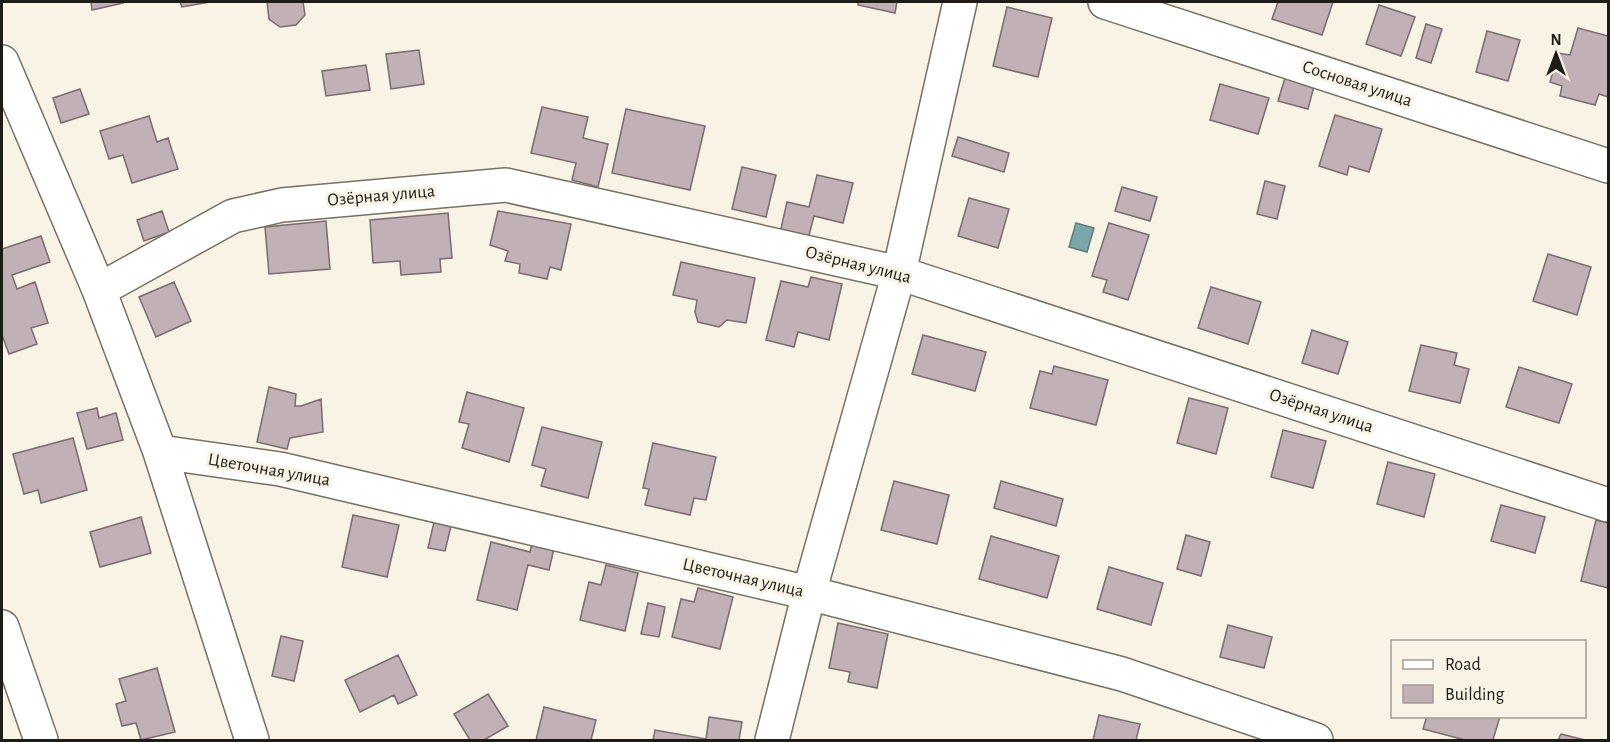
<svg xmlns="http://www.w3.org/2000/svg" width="1610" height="742" viewBox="0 0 1610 742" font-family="'Alegreya Sans',sans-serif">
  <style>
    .water { fill: #79a7aa; stroke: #5e7d7e; stroke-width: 1.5 }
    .building { fill: #c1b1b6; stroke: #7a6b70; stroke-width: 1.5 }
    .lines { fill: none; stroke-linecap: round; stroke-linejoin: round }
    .minor-casing { stroke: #757164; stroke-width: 36 }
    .minor { stroke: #fff; stroke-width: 33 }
    .labels { text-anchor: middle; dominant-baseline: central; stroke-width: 6; stroke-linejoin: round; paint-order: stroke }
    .street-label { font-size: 18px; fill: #1e1c17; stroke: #f8f3e4 }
  </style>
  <rect width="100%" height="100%" fill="#f8f3e4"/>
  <!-- water -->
  <path class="water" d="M1076,223L1094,228L1087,252L1069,247Z"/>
  <!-- building -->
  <path class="building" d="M91,2H122L123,3L92,10Z
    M180,2H210L182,7Z
    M267,2H303L305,15L296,25L280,27L269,19Z
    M858,2H897L895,13L858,5Z
    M1278,2H1333L1322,35L1272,19Z
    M1379,5L1415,17L1401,56L1366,44Z
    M1007,7L1052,18L1038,77L993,66Z
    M1426,24L1442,29L1431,63L1416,58Z
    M1578,28L1608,36V97L1599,94L1595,105L1560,96L1562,86L1550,82L1558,53L1570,55Z
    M1487,31L1520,40L1508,81L1476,72Z
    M419,50L424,84L391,89L386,54Z
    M366,65L370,90L326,96L322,71Z
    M1285,78L1314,86L1308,109L1278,101Z
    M1220,84L1269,98L1258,134L1210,120Z
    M80,89L89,114L61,123L53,98Z
    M542,107L588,117L583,138L608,144L598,187L572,180L576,163L531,153Z
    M626,109L705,126L690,190L612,173Z
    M1335,115L1382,129L1369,172L1349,166L1347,175L1319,166Z
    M149,116L157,142L168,138L178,169L132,183L123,155L109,159L100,131Z
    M958,137L1009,153L1004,172L952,156Z
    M742,167L776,175L766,217L732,209Z
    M817,175L853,183L843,223L814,216L808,239L780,233L787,202L809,207Z
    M1265,181L1285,186L1277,219L1257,214Z
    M1122,187L1157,197L1150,221L1115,211Z
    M969,198L1009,209L998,248L958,236Z
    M162,211L169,232L144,241L137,220Z
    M498,211L571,224L561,270L550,267L547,279L519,273L520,264L505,261L508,251L490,245Z
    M448,213L452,258L440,259L441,272L401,275L400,261L373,263L370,220Z
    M326,221L330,269L269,274L265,227Z
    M1109,223L1149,235L1128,300L1103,292L1107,280L1092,276Z
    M41,236L50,262L12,275L17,289L35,282L48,323L31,328L37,344L9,354L2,335V249Z
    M1548,254L1591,267L1577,315L1533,301Z
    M681,262L755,278L746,323L727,320L719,327L698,322L695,312L697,300L673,295Z
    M811,277L842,284L829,340L798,332L794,347L766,340L781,281L808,287Z
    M174,282L191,321L156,337L139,297Z
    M1211,287L1261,302L1248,344L1198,328Z
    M1312,330L1348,342L1338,374L1302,363Z
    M923,335L986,352L975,391L912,374Z
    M1421,345L1457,353L1454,365L1469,369L1460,403L1409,391Z
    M1054,366L1108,380L1096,425L1030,408L1040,371L1052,374Z
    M1519,367L1572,384L1559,423L1506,407Z
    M269,387L296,394L295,406H301L321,399L323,432L290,438L287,449L257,442Z
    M467,392L524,408L509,462L462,448L469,424L459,422Z
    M1189,398L1228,408L1216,454L1177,443Z
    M97,408L99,418L116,413L123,440L87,449L77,413Z
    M542,427L602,442L588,498L541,486L546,469L532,465Z
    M1283,430L1326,441L1313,488L1271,477Z
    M73,438L87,490L41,503L38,490L24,494L13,454Z
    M653,443L716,457L706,500L694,498L690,515L645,505L649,489L643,488Z
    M1388,462L1435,474L1424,517L1377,504Z
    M894,481L949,495L937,544L881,530Z
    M1001,481L1063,499L1056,526L994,508Z
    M1501,505L1545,517L1535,553L1491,541Z
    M353,515L399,525L387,577L342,567Z
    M141,517L151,553L100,567L90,532Z
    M435,518L452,522L445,551L428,548Z
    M1596,520L1608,523V588L1581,581Z
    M1186,535L1210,542L1201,576L1177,569Z
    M991,536L1059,556L1047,598L979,579Z
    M533,539L555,544L549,570L528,565L517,610L477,600L491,542L530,552Z
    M606,565L638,573L625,631L580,620L589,582L601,585Z
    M1109,567L1163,583L1151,625L1097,609Z
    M698,588L733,597L720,649L672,637L681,599L694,602Z
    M648,603L665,607L659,637L641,634Z
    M838,623L888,634L877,688L848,682L850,672L829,668Z
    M1228,625L1272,637L1264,668L1220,657Z
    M281,636L303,641L294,681L272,676Z
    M398,655L417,695L398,704L394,695L360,712L345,680Z
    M157,668L175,732L141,740L136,723L122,726L116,704L126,701L119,679Z
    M488,694L508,726L484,740H470L454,714Z
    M544,707L596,720L591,740H536Z
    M1099,715L1140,724L1136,740H1093Z
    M1427,716H1500L1493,740H1465L1423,729Z
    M709,717L742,722L739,740H653L655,730L706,739Z
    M1561,734L1585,740H1558Z"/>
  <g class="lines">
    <defs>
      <path id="minor" d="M1105,2L1608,166
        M2,62L99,290L160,452L252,740
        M99,290L233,216L282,205L506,185L899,273L1608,505
        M160,452L280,469L809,593L1122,674L1316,740
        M2,627L41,740
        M772,740L809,593L899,273L960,2"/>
    </defs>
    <!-- minor casing -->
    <use href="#minor" class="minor-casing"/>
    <!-- minor -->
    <use href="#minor" class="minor"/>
  </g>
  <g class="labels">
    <!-- street labels -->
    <g class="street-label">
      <text transform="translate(1357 84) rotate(18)">Сосновая улица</text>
      <text transform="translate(381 196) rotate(-5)">Озёрная улица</text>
      <text transform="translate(858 265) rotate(14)">Озёрная улица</text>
      <text transform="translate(1321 411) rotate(18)">Озёрная улица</text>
      <text transform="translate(269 470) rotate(10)">Цветочная улица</text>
      <text transform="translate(743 578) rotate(13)">Цветочная улица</text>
    </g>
  </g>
  <!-- border -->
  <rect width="1610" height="742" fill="none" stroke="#1e1c17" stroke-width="6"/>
  <!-- legend -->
  <rect x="1391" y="640" width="195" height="78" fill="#f8f3e4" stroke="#a19d92" stroke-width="1.5"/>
  <rect x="1403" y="660" width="30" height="9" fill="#ffffff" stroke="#a19d92" stroke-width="1.5"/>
  <text x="1445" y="670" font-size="18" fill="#1e1c17">Road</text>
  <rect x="1403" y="685" width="30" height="18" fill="#c1b1b6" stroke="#a19d92" stroke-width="1.5"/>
  <text x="1445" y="700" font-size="18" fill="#1e1c17">Building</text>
  <!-- north arrow -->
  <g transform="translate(1556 54)" stroke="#f8f3e4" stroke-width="4.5" paint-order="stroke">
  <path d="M0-4.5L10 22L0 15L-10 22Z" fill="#1e1c17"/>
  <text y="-9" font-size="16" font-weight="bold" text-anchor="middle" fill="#1e1c17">N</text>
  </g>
</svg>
